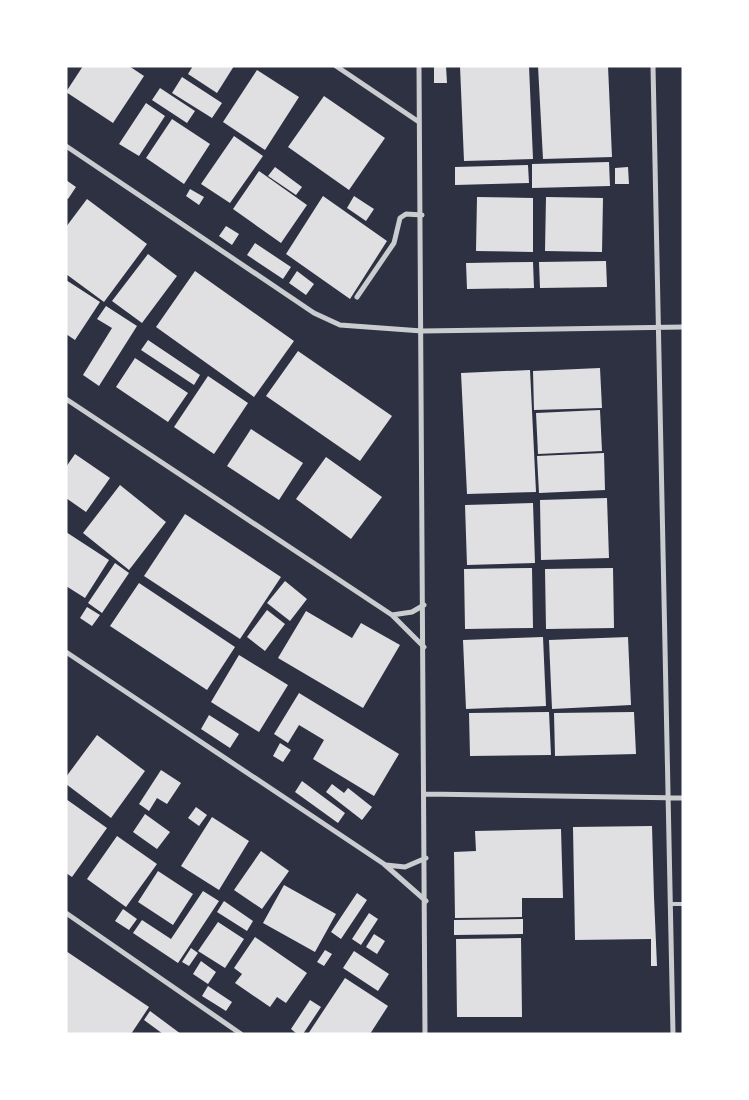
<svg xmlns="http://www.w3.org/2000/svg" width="749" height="1100" viewBox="0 0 749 1100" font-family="'Fira Sans',sans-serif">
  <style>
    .building { fill: #e0e0e3 }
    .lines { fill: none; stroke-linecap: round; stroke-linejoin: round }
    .service { stroke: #caccd0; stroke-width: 4 }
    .minor { stroke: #caccd0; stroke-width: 5 }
  </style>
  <rect width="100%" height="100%" fill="#2d3142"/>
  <!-- building -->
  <path class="building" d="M83,66H129L144,76L113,123L66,92Z
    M193,66H234L217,93L188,74Z
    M434,66H446L447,83H434Z
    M460,66H529L533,159L464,161Z
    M538,66H608L612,157L543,159Z
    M257,70L299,97L265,150L223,122Z
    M182,77L222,103L212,118L172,93Z
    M160,88L195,111L187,123L152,100Z
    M324,96L385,138L349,190L288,147Z
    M146,103L165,116L139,156L119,144Z
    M172,119L210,144L184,184L146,158Z
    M234,136L263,156L230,203L201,184Z
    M609,162L610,186L532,188V164Z
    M528,165L529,183L455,185V167Z
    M275,167L302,187L296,195L268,176Z
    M628,167L629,184H615V168Z
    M259,171L307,205L281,243L233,209Z
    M66,180L76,187L68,199L66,198Z
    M190,189L204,197L199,205L186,196Z
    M323,196L387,241L350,299L286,254Z
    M354,196L374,209L366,221L347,208Z
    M477,197L533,198V252L476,251Z
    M546,197L603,198L602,252L545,251Z
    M87,199L147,244L104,302L66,274V227Z
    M226,226L239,234L232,245L219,236Z
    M255,243L291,267L283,279L247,255Z
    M148,254L177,276L142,323L112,301Z
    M606,261L607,287L540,288L539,262Z
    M533,262L534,288L467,289L466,263Z
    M195,271L294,341L254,397L156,327Z
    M297,271L314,284L306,295L289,283Z
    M66,280L100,302L75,340L66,334Z
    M106,306L137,326L99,386L83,375L112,328L97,319Z
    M148,340L200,375L194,385L141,350Z
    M298,351L392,416L360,461L266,396Z
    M135,358L188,393L168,422L116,387Z
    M600,368L602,408L534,410L533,371Z
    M530,370L536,492L467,494L461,373Z
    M208,376L248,403L214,454L174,427Z
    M600,410L602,451L538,454L536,413Z
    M251,429L303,463L279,500L227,466Z
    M604,453L605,490L539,493L537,456Z
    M75,454L110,478L86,512L66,498V467Z
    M326,457L382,497L351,539L296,499Z
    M120,485L166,522L129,570L83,533Z
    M607,498L609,558L541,560L540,500Z
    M533,503L535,563L467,565L465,505Z
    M185,514L281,577L240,639L144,576Z
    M66,532L109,560L85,598L66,586Z
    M115,563L129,573L102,613L88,603Z
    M532,568L533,628L465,629L464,569Z
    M613,568L614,628L546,629L545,569Z
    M285,581L307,599L290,621L267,603Z
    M139,583L235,647L207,690L110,626Z
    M87,607L100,615L92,626L80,618Z
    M267,610L285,624L265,651L247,637Z
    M306,611L352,638L361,623L400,645L363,708L278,658Z
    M543,637L546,706L466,709L463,640Z
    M628,637L631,705L552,709L549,640Z
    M239,655L288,685L259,732L211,702Z
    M299,693L399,754L374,796L313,759L324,740L299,725L288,743L274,734Z
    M549,712L551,755L470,756L469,713Z
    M634,712L636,754L555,756L554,713Z
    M209,715L239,734L230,748L201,729Z
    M97,735L145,771L111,818L66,784V777Z
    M280,743L291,750L283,762L273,756Z
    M161,770L181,783L167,804L157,798L149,811L139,804Z
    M302,781L345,813L338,823L295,792Z
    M332,784L344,793L348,788L372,807L362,820L326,792Z
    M66,799L107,828L72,877L66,873Z
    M196,807L207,815L199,826L188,818Z
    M145,814L170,832L157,849L133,832Z
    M212,817L249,841L219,890L181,866Z
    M652,826L654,897L657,966H651V939L575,940L573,827Z
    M561,829L563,898H522V917L455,918L454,852L476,851L475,831Z
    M117,836L157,864L126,907L87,879Z
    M261,851L289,871L262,909L234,890Z
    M158,871L193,894L173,925L138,902Z
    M284,885L336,914L315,952L263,923Z
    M203,891L219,901L178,963L133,933L142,920L171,939Z
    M357,893L367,900L341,939L331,932Z
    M224,901L253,921L247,931L217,912Z
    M123,909L137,919L129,930L115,921Z
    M369,913L378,919L361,945L352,939Z
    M523,919V934L454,935V920Z
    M218,922L244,939L225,968L198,951Z
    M374,934L385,941L377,954L366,947Z
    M255,937L307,973L286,1003L277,997L270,1007L235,983L242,974L234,968Z
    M521,938L522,1017H457L456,939Z
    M191,948L198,953L189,966L182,962Z
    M325,950L332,954L324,966L317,962Z
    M66,951L149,1007L131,1034H66Z
    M354,951L389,974L378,991L343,968Z
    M201,961L216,972L208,984L193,974Z
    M345,978L388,1006L370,1034H308Z
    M208,986L232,1002L226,1011L202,996Z
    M310,1000L321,1007L303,1034H297L291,1029Z
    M150,1011L181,1034H163L144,1020Z"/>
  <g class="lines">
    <!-- service -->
    <path class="service" d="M670,904H683"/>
    <!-- minor -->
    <path class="minor" d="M336,66L419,122
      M419,66L425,1034
      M653,66L673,1034
      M66,146L314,313L340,325L422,331L683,327
      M357,297L394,243L400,218L406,214L422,215
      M66,399L392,615L424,647
      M392,615L412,612L424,605
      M66,652L384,864L426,901
      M425,794L683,798
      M386,865L405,867L426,858
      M66,913L241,1034"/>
  </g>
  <!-- border -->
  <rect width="749" height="1100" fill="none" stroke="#ffffff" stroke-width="135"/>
</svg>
